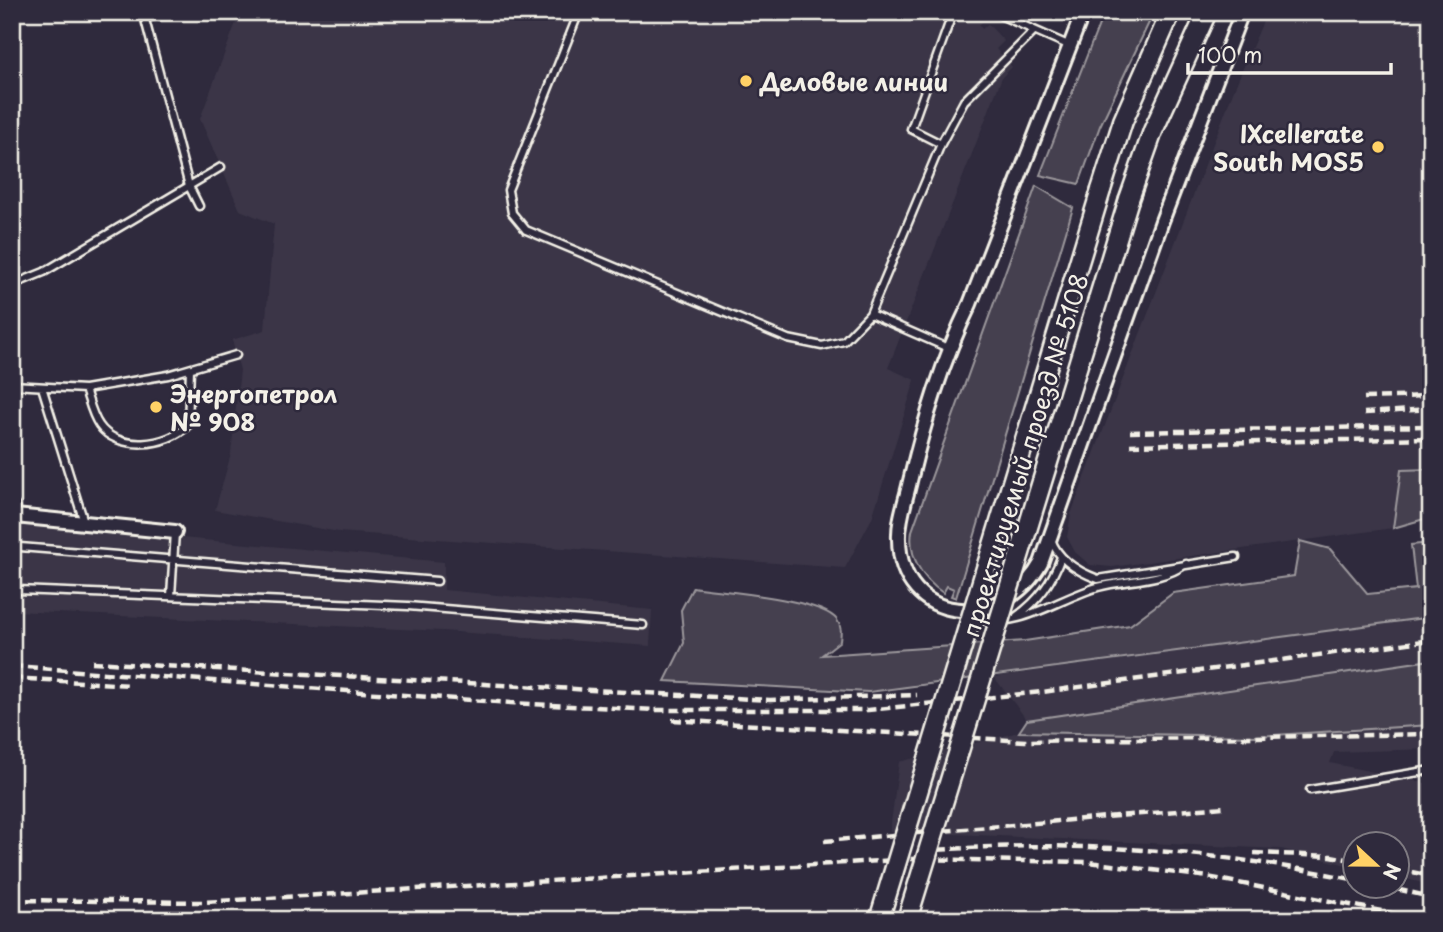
<svg xmlns="http://www.w3.org/2000/svg" width="1443" height="932" viewBox="0 0 1443 932" font-family="'Playpen Sans',sans-serif">
  <style>
    .built { fill: #3b3647 }
    .green { fill: #454050; stroke: #9c989c; stroke-width: 2 }
    .lines { fill: none; stroke-linecap: round; stroke-linejoin: round }
    .lane-casing { stroke: #f4f1e8; stroke-width: 11 }
    .street-casing { stroke: #f4f1e8; stroke-width: 18 }
    .secondary-casing { stroke: #f4f1e8; stroke-width: 23 }
    .lane { stroke: #2f2a3d; stroke-width: 6 }
    .street { stroke: #2f2a3d; stroke-width: 12 }
    .secondary { stroke: #2f2a3d; stroke-width: 18 }
    .rail { stroke: #f4f1e8; stroke-width: 4.5; stroke-dasharray: 10 5; stroke-linecap: butt }
    .secondary-bridge-casing { stroke: #f4f1e8; stroke-width: 23; stroke-linecap: butt }
    .secondary-bridge { stroke: #2f2a3d; stroke-width: 18 }
    .poi-dot { fill: #ffd166; stroke: #2f2a3d; stroke-width: 2.5 }
    .labels { text-anchor: middle; dominant-baseline: central; stroke-width: 5; stroke-linejoin: round; paint-order: stroke }
    .poi-label { font-size: 24px; font-weight: bold; fill: #f4f1e8; stroke: #2f2a3d; text-anchor: start }
    .street-label { font-size: 24px; fill: #f4f1e8; stroke: #2f2a3d }
  </style>
  <rect width="100%" height="100%" fill="#2f2a3d"/>
  <filter id="ink" filterUnits="userSpaceOnUse"><feTurbulence type="fractalNoise" baseFrequency=".0143" numOctaves="2"/><feDisplacementMap in="SourceGraphic" scale="14" xChannelSelector="R" yChannelSelector="G"/><feConvolveMatrix kernelMatrix="1 2 1 2 8 2 1 2 1" color-interpolation-filters="sRGB"/></filter>
  <g filter="url(#ink)">
    <!-- built -->
    <path class="built" d="M240,12H992L979,25L982,29L988,24L1004,41L996,49L1012,67L1002,77L888,368L915,380L872,518L845,568L339,532L215,510L231,454L240,370L232,340L265,330L274,224L240,210L200,119Z
      M1267,12H1431V469L1401,470L1393,528L1112,567L1090,565L1075,552L1067,537L1071,514L1233,92Z
      M18,523L444,562V590L652,610L650,646L443,631L15,611L12,607V540Z
      M1431,617V660L1027,720L994,677Z
      M1431,725V749L1334,752L1330,763L1431,784V885L1398,877V844H1356L1355,867L1281,849L890,831L899,762L1019,732L1258,736Z"/>
    <!-- green -->
    <path class="green" d="M1104,12H1154L1100,126L1079,184L1040,175Z
      M1036,186L1073,208L956,598L951,596L954,589L947,586L943,593C922,579 908,556 912,531Z
      M1431,469V517L1393,528L1401,470Z
      M1300,541L1330,549L1368,594L1416,589L1411,545L1431,543V617L869,692L665,681L684,643L681,610L693,587C722,592 821,598 837,620C842,627 841,633 840,641L822,655L1025,641L1130,625L1173,593L1294,576Z
      M1431,660V725L1258,736L1019,732L1027,720Z"/>
    <g class="lines">
      <defs>
        <path id="lane" d="M143,12L189,186L199,206
          M579,12L508,190L512,213L526,230L788,339L822,346L844,341L870,314L941,144L964,101L1034,31
          M993,12L1068,45
          M144,18L175,12
          M941,144L911,129L953,12
          M12,285L44,272L221,167
          M870,314L948,348
          M12,385L85,389L168,375L236,355
          M42,387L84,522
          M85,389C89,401 92,415 99,425C117,452 168,447 188,425L190,369
          M1051,539C1058,560 1079,572 1098,579L1236,557
          M20,547L437,581
          M18,590L408,606L643,625
          M171,596L175,532
          M1017,616C1039,600 1052,582 1061,557
          M974,619C1019,630 1057,599 1098,587C1128,579 1160,582 1186,564
          M1310,790L1431,770"/>
        <path id="street" d="M1083,12L970,304C942,361 925,419 910,481C906,500 898,520 899,539C900,625 1002,633 1041,563L1162,221L1242,12
          M12,507L15,516L175,532"/>
        <path id="secondary" d="M1101,190L1123,121L1171,12
          M1129,199L1153,131L1207,12"/>
      </defs>
      <!-- lane casing -->
      <use href="#lane" class="lane-casing"/>
      <!-- street casing -->
      <use href="#street" class="street-casing"/>
      <!-- secondary casing -->
      <use href="#secondary" class="secondary-casing"/>
      <!-- lane -->
      <use href="#lane" class="lane"/>
      <!-- street -->
      <use href="#street" class="street"/>
      <!-- secondary -->
      <use href="#secondary" class="secondary"/>
      <!-- rail -->
      <path class="rail" d="M1364,398L1431,396
        M1364,413L1431,409
        M1130,432L1431,426
        M1130,445L1431,438
        M92,662L770,700L917,695
        M12,666L511,703L655,710H868L1042,692L1431,640
        M12,678L131,685
        M672,720L1025,741L1431,734
        M824,841L1224,807
        M923,851C1066,839 1215,850 1356,880
        M1254,853L1331,856L1356,861
        M1398,869L1431,876
        M1383,886L1431,897
        M12,900L203,902L912,859L1088,862L1208,877L1427,920"/>
      <defs>
        <path id="secondary-bridge" d="M879,920L1101,190
          M907,920L1129,199"/>
      </defs>
      <!-- secondary-bridge casing -->
      <use href="#secondary-bridge" class="secondary-bridge-casing"/>
      <!-- secondary-bridge -->
      <use href="#secondary-bridge" class="secondary-bridge"/>
    </g>
  </g>
  <!-- markers -->
  <g class="poi-dot">
    <circle cx="746" cy="81" r="7"/>
    <circle cx="1378" cy="147" r="7"/>
    <circle cx="156" cy="407" r="7"/>
  </g>
  <g class="labels">
    <!-- poi labels -->
    <g class="poi-label">
      <text x="760" y="81">Деловые линии</text>
      <text x="1364" y="133" text-anchor="end">IXcellerate<tspan x="1364" dy="28">South MOS5</tspan></text>
      <text x="170" y="393">Энергопетрол<tspan x="170" dy="28">№ 908</tspan></text>
    </g>
    <!-- street labels -->
    <g class="street-label">
      <text transform="translate(1024 455) rotate(-73)">проектируемый проезд № 5108</text>
    </g>
  </g>
  <!-- margin -->
  <rect width="1443" height="932" fill="none" stroke="#2f2a3d" stroke-width="42"/>
  <rect x="21" y="21" width="1401" height="890" fill="none" stroke="#f4f1e8" stroke-width="2.5" filter="url(#ink)"/>
  <!-- north arrow -->
  <g transform="translate(1376 865) rotate(112)"><circle r="33" fill="#2f2a3d" stroke="#7e7a81" stroke-width="2"/>
  <path d="M0-5L12 26L0 18L-12 26Z" fill="#ffd166"/>
  <text y="-10" font-size="19" font-weight="bold" text-anchor="middle" fill="#f4f1e8">N</text>
  </g>
  <!-- scale -->
  <path d="M1188 63v10h203v-10" fill="none" stroke="#f4f1e8" stroke-width="3.5"/>
  <text x="1198" y="63" font-size="21" fill="#f4f1e8" stroke="#2f2a3d" stroke-width="5" paint-order="stroke">100 m</text>
</svg>
